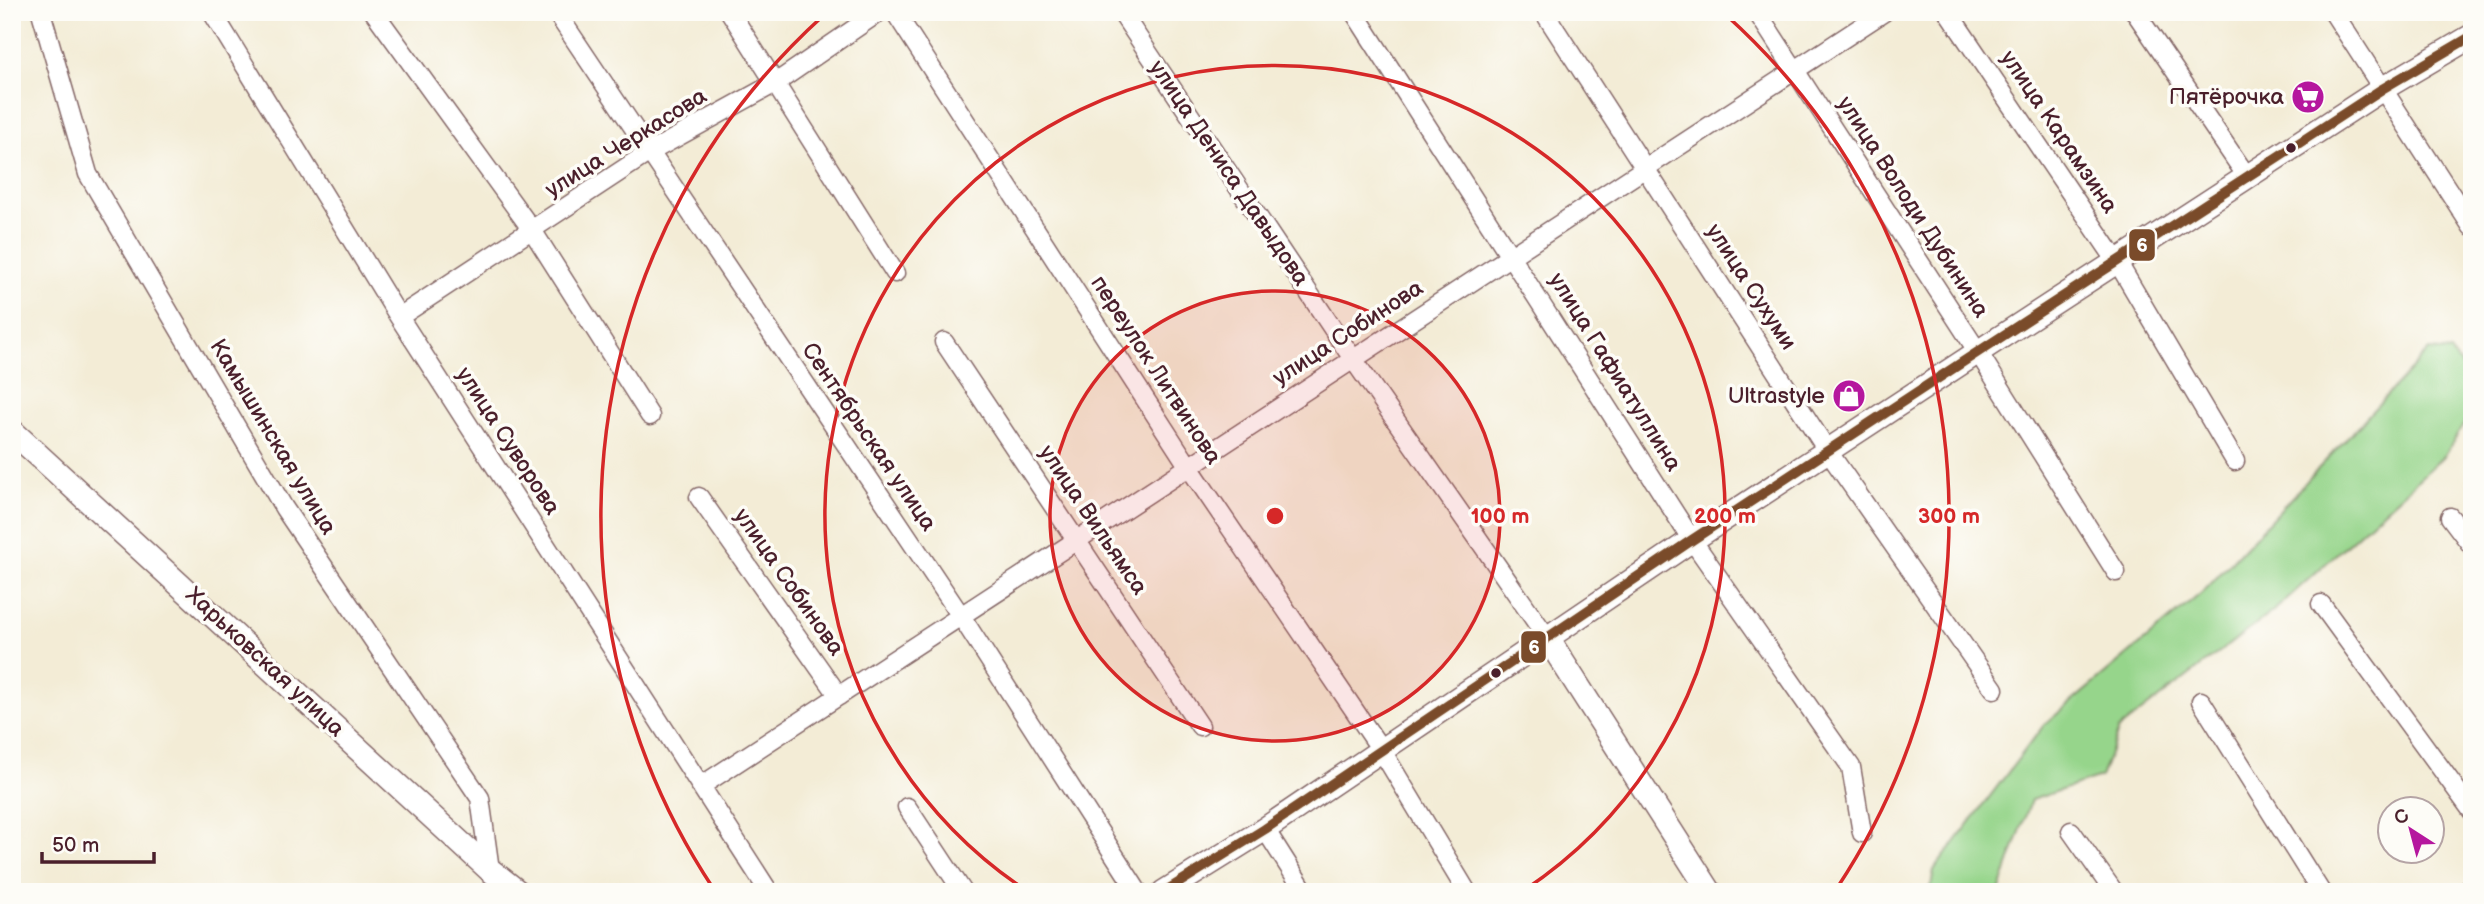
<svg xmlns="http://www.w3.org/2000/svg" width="2484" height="904" viewBox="0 0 2484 904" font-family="'Balsamiq Sans',sans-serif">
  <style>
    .green { fill: #96d58b; stroke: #707a5b; stroke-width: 2 }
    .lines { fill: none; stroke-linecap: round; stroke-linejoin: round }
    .minor-casing { stroke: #856767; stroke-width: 21 }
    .tertiary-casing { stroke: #856767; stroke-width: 26 }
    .minor { stroke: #fff; stroke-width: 18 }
    .tertiary { stroke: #fff; stroke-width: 23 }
    .bus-1-casing { stroke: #fdfcf7; stroke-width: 16 }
    .bus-1 { stroke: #7a4b2a; stroke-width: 10 }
    .ring { fill: none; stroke: #d62828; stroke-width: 3.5 }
    .bus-dot { fill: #4a1f2b; stroke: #fdfcf7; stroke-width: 2.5 }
    .labels { text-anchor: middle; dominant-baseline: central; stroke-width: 7; stroke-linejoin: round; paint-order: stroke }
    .poi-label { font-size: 23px; fill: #4a1f2b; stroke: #fdfcf7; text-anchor: end }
    .street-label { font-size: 23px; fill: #4a1f2b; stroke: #fdfcf7 }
    .centre { fill: #d62828; stroke: #fdfcf7; stroke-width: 3.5 }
    .ring-label { font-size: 21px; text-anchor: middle; font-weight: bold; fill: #d62828; stroke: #fdfcf7; stroke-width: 7; stroke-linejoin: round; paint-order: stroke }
    .line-badge { stroke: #fdfcf7; stroke-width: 2.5 }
    .badge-label { font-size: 19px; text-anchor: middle; font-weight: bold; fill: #fff }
  </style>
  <rect width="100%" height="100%" fill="#fdfcf7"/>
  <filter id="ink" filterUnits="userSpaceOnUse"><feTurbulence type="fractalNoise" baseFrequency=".0143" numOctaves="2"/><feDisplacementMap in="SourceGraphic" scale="14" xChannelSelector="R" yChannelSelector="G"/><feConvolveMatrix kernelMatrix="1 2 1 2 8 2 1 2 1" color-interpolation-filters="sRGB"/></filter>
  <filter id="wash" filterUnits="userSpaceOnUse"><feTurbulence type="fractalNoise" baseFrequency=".00686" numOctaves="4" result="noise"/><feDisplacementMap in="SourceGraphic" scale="28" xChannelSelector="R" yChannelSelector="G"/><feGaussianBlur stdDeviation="1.57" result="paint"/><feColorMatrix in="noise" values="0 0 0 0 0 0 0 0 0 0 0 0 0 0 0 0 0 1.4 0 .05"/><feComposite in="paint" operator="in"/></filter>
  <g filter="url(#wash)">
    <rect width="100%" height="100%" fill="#f3ecd6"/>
    <!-- green -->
    <path class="green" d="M2429,350L2451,352L2472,381V411L2445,455L2278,607L2119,729L2101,777L2031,800L1999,892H1930L1934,870L2044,725L2205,590Z"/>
  </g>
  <g filter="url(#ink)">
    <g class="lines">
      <defs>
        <path id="minor" d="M41,12L88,174L284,508L480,798L490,870
          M212,12L399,317L769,892
          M374,12L532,230L650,416
          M556,12L961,616L1138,892
          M730,12L895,273
          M895,12L1189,467L1382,751L1467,892
          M1121,12L1353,359L1548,639
          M1354,12L1692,540L1851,767L1862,833
          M1544,12L1827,450L1994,689
          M1757,12L1978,352L2116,572
          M1948,12L2118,263L2235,461
          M2135,12L2248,178
          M2333,12L2472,227
          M399,317L648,153L777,82L879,12
          M944,342L1200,726
          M699,497L839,696
          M2450,517L2472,546
          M2321,604L2472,811
          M2201,701L2321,892
          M701,786L1884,12
          M907,807L963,892
          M1265,829L1305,892
          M2071,831L2114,892
          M2463,892L2472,887"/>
        <path id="tertiary" d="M12,431L490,870L518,892
          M1548,639L1710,892
          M1164,892L1265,829L1692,540L1978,352L2382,89L2472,36"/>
      </defs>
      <!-- minor casing -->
      <use href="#minor" class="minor-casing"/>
      <!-- tertiary casing -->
      <use href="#tertiary" class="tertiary-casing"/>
      <!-- minor -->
      <use href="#minor" class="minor"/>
      <!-- tertiary -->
      <use href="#tertiary" class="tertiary"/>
      <defs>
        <path id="bus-1" d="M1164,892L1265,829L1692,540L1978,352L2382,89L2472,36"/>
      </defs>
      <!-- bus-1 casing -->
      <use href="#bus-1" class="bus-1-casing"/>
      <!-- bus-1 -->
      <use href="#bus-1" class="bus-1"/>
    </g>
  </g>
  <!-- distance rings -->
  <circle cx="1275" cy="516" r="225" fill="#d62828" fill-opacity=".12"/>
  <g class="ring">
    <circle cx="1275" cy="516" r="225"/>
    <path d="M1027 891A450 450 0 1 1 1523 891"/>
    <path d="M713 888A674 674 0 0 1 824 15M1726 15A674 674 0 0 1 1837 888"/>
  </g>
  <!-- icons -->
  <defs>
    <symbol id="supermarket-disc" viewBox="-11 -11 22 22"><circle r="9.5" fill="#b5179e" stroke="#fdfcf7"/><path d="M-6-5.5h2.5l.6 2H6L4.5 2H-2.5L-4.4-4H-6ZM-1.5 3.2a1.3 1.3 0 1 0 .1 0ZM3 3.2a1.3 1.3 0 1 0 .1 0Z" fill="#fff"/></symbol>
    <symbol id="shop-disc" viewBox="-11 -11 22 22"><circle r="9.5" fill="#b5179e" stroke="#fdfcf7"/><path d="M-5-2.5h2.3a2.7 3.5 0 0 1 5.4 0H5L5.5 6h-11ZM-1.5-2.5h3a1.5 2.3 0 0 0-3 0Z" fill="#fff"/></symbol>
  </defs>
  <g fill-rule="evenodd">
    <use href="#supermarket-disc" x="2289" y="78" width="38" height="38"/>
    <use href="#shop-disc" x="1830" y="377" width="38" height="38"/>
  </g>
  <!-- markers -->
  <g class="bus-dot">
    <circle cx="2291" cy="148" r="6"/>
    <circle cx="1496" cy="673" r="6"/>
  </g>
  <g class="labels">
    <!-- poi labels -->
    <g class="poi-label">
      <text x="2284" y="97">Пятёрочка</text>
      <text x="1825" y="396">Ultrastyle</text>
    </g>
    <!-- street labels -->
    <g class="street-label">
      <text transform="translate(2059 132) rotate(56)">улица Карамзина</text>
      <text transform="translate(626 143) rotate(-32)">улица Черкасова</text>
      <text transform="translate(1229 173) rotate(56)">улица Дениса Давыдова</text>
      <text transform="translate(1913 207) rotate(57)">улица Володи Дубинина</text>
      <text transform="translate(1751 287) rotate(57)">улица Сухуми</text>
      <text transform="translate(1348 333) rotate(-33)">улица Собинова</text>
      <text transform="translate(1156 370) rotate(57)">переулок Литвинова</text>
      <text transform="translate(1615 372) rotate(58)">улица Гафиатуллина</text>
      <text transform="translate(273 437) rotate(59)">Камышинская улица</text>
      <text transform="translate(869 437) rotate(56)">Сентябрьская улица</text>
      <text transform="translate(508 441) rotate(57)">улица Суворова</text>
      <text transform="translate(1093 520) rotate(56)">улица Вильямса</text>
      <text transform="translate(789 582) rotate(55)">улица Собинова</text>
      <text transform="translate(265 662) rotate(43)">Харьковская улица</text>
    </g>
  </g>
  <circle cx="1275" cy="516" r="10" class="centre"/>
  <g class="ring-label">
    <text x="1500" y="523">100 m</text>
    <text x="1725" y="523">200 m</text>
    <text x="1949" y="523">300 m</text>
  </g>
  <g class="line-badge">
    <rect x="2128" y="228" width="28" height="34" rx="7" fill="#7a4b2a"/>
    <rect x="1520" y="630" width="27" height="34" rx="7" fill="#7a4b2a"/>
  </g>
  <g class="badge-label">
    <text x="2142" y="252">6</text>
    <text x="1534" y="654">6</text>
  </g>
  <!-- margin -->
  <rect width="2484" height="904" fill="none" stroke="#fdfcf7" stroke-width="42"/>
  <!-- north arrow -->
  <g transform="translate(2411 830) rotate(324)"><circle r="33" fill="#fdfcf7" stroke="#b5a4a5" stroke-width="2"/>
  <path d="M0-5L12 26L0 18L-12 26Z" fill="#b5179e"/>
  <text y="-10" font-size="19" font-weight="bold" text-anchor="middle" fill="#4a1f2b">С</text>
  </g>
  <!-- scale -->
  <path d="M42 852v10h112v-10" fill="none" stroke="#4a1f2b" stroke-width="3.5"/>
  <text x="52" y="852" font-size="21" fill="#4a1f2b" stroke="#fdfcf7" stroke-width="5" paint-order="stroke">50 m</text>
</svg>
